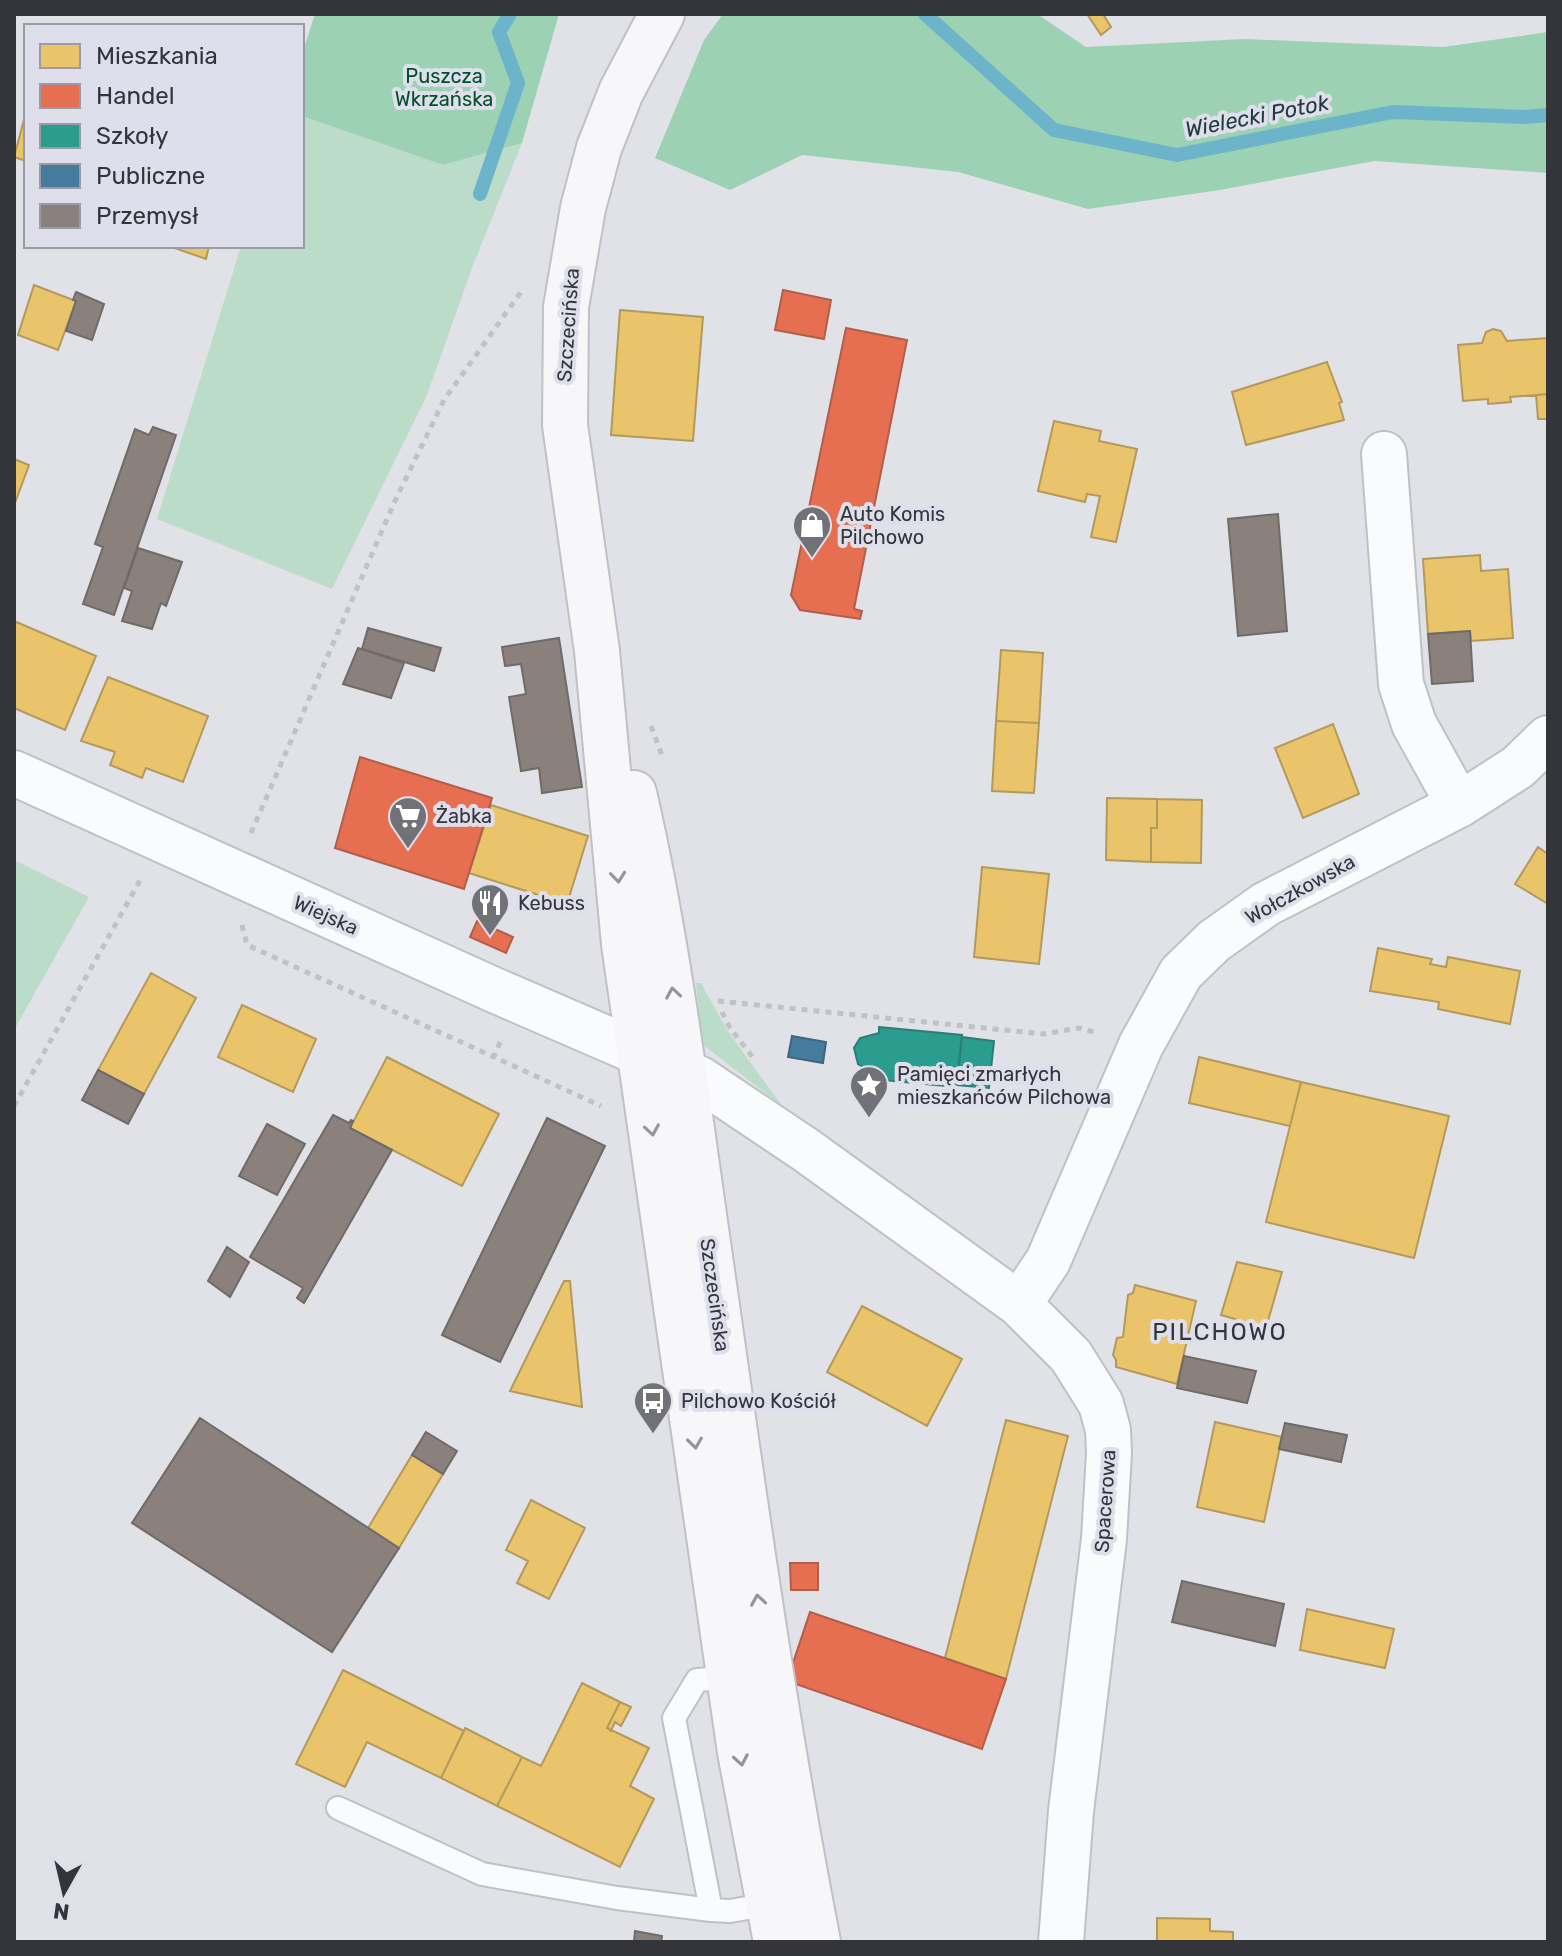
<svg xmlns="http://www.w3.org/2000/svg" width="1562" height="1956" viewBox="0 0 1562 1956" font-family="Rubik,sans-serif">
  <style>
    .green { fill: #bbdcc9 }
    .forest { fill: #9cd1b3 }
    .homes { fill: #e9c46a; stroke: #b3995c; stroke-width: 2 }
    .shops { fill: #e76f51; stroke: #b15e4a; stroke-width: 2 }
    .schools { fill: #2a9d8f; stroke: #2d7e76; stroke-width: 2 }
    .public { fill: #457b9d; stroke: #40667f; stroke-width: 2 }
    .industry { fill: #8a817c; stroke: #706a68; stroke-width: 2 }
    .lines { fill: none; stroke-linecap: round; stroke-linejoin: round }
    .stream { stroke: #6cb4ca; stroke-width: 14 }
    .service-casing { stroke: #c0c0c5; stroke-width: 26 }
    .minor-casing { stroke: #c0c0c5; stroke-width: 48 }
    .secondary-casing { stroke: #c0c0c5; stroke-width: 48 }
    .path { stroke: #c1c2c4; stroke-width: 5; stroke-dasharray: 6 6; stroke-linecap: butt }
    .service { stroke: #fafbfc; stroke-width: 22 }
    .minor { stroke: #fafbfc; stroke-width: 44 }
    .secondary { stroke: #f7f6f8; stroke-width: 44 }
    .oneway { stroke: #969699 }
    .labels { text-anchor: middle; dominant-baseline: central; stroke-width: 8; stroke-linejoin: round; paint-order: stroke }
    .park-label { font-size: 20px; fill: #02502a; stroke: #dedfeb }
    .street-label { font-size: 20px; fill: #34353a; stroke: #dedfeb }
    .poi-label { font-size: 20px; fill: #34353a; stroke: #dedfeb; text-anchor: start }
    .water-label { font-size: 22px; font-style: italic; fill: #233a41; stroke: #dedfeb }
    .quarter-label { font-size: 24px; letter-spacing: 2px; fill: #34353a; stroke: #dedfeb }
  </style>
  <rect width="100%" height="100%" fill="#e1e2e8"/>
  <!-- green -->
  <path class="green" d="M302,116L443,165L522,143L472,268L427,395L332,589L157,519L241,246H302Z
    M14,860L89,897L14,1030Z
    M696,983H701L727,1030L782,1106L702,1044Z"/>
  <!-- forest -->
  <path class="forest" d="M315,14H559L522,143L443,165L302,116V54Z
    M723,14H1037L1086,47L1244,39L1443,47L1548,32V173L1374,161L1220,190L1088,209L958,172L802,155L730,190L655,158L704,40Z"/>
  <!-- homes -->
  <path class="homes" d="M1087,14H1103L1111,27L1101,35Z
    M26,112V161L14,157Z
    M169,246H209L206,259Z
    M34,285L76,301L58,350L18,335Z
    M620,310L703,317L693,441L611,435Z
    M1493,329L1501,331L1507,341L1548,338V394L1510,397L1511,402L1488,404V399L1463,401L1458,345L1482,343L1486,332Z
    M1327,362L1342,402L1339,403L1344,420L1246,445L1232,392Z
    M1548,394V419H1538L1536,395Z
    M1054,421L1101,431L1099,441L1137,449L1116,542L1091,537L1100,496L1087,494L1085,502L1038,491Z
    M14,459L29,465L15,503L14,502Z
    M1480,555L1481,571L1508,569L1513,638L1471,641L1470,631L1428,634L1423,559Z
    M14,621L96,656L65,730L14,708Z
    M1001,650L1043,653L1039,723L996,721Z
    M108,677L208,716L183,782L146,768L142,778L110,765L115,752L81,741Z
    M996,721L1039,723L1034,793L992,791Z
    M1333,724L1359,794L1303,818L1275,748Z
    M1107,798L1157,799V828H1151V862L1106,860Z
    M1157,799L1202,800L1201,863L1151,862V828H1157Z
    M491,805L588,836L567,904L469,873Z
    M1538,847L1548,854V904L1515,884Z
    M982,867L1049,874L1039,964L974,957Z
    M1378,948L1432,959L1430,964L1446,967L1448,957L1520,971L1510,1024L1438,1009L1439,1002L1370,991Z
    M151,973L196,998L144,1094L98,1070Z
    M242,1005L316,1039L293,1092L218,1057Z
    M387,1057L499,1114L462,1186L350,1128Z
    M1199,1057L1301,1082L1290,1126L1189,1103Z
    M1301,1082L1449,1116L1414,1258L1266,1222Z
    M1237,1262L1282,1272L1266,1328L1221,1315Z
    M564,1281H570L582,1407L510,1391Z
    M1135,1285L1196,1301L1177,1384L1116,1367V1360L1113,1355L1117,1338L1123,1337L1128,1295L1133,1293Z
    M862,1306L962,1359L927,1426L827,1372Z
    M1006,1420L1068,1436L1006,1679L945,1658Z
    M1215,1422L1282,1437L1264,1522L1197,1507Z
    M412,1455L443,1474L399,1548L368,1528Z
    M531,1500L585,1528L549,1599L517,1583L528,1561L506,1550Z
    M1307,1609L1394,1629L1385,1668L1300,1650Z
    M343,1670L464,1731L441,1778L367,1742L345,1787L296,1764Z
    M582,1683L620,1702L607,1728L649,1748L630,1786L654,1799L620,1867L497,1806L522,1757L541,1766Z
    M620,1702L631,1707L621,1726L615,1722L611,1731L607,1728Z
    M465,1728L522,1757L497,1806L441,1778Z
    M1157,1918L1210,1919V1931L1233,1932V1942H1157Z"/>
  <!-- shops -->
  <path class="shops" d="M783,290L831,300L824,339L775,330Z
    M846,328L907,340L854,609L862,611L860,619L800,610L791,595Z
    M360,757L492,798L464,889L335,848Z
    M477,921L513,937L506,953L470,937Z
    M790,1563H818V1590H791Z
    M810,1612L1006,1679L982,1749L787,1681Z"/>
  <!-- schools -->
  <path class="schools" d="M879,1027L962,1035L956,1087L873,1079L874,1073L858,1064L854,1048L860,1038L879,1033Z
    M962,1037L994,1041L989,1088L957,1085Z"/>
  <!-- public -->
  <path class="public" d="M792,1036L826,1042L823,1063L788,1057Z"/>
  <!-- industry -->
  <path class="industry" d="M76,292L104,304L92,340L66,331L76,301L73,300Z
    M153,427L176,435L114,615L83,604L103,547L95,544L135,429L149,435Z
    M1278,514L1287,631L1238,636L1228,519Z
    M138,548L182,562L166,606L161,603L152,629L122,621L132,591L124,588Z
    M368,628L441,648L434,671L362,649Z
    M1470,631L1473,681L1432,684L1428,634Z
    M559,638L582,787L542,793L539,768L521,771L509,697L526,694L521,664L505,666L502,647Z
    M358,648L404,663L391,698L343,684Z
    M98,1070L144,1094L128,1124L82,1100Z
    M333,1115L349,1123L351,1120L353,1121L350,1128L392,1150L304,1303L297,1298L303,1288L250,1257Z
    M547,1118L605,1146L500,1362L442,1335Z
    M267,1124L305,1144L277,1195L239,1176Z
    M227,1247L249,1262L230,1297L208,1281Z
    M1184,1356L1256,1371L1247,1403L1177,1388Z
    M200,1418L399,1548L332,1652L132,1523Z
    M1285,1423L1347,1435L1341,1462L1279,1449Z
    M426,1432L457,1451L443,1474L412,1455Z
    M1182,1581L1284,1604L1275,1646L1172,1622Z
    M635,1931L662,1936L661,1942H634Z"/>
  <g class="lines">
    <!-- stream -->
    <path class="stream" d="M925,14L1054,130L1177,155L1393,112L1526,117L1548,115
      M480,194L518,83L499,32L510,14"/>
    <defs>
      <path id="service" d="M737,1682L711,1679L697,1680L674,1718L711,1910L730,1911L775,1903
        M338,1808L482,1874L617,1898L711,1910"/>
      <path id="minor" d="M1384,454L1401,684L1414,724L1459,805
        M14,773L492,989L700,1079L806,1150L1019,1304L1071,1356L1101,1404L1108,1430L1109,1453L1104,1539L1071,1811L1061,1942
        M1019,1304L1048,1261L1141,1045L1181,973L1214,941L1266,904L1459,805L1518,767L1548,738"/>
      <path id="secondary" d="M662,14L621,92L599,148L583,208L566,307L565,425L597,651L624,944L740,1752L776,1942
        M634,793C666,932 684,1074 704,1215C739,1458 771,1701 818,1942"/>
    </defs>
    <!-- service casing -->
    <use href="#service" class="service-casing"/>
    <!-- minor casing -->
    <use href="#minor" class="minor-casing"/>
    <!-- secondary casing -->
    <use href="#secondary" class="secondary-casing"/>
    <!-- path -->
    <path class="path" d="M651,726L663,758
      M251,833L394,503L444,400L521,292
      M242,925L247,945L494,1057
      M718,1001L1044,1034L1079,1028L1098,1033
      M722,1012L730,1028L755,1060
      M500,1042L494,1057L601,1106
      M14,1106L142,877"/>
    <!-- service -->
    <use href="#service" class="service"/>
    <!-- minor -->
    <use href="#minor" class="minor"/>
    <!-- secondary -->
    <use href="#secondary" class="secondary"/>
  </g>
  <!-- one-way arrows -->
  <defs><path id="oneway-chevron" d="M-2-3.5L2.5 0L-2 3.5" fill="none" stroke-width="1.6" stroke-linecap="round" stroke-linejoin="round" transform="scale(2)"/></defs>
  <g class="oneway">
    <use href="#oneway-chevron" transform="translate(618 877) rotate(84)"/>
    <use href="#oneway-chevron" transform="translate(673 993) rotate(-99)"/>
    <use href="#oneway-chevron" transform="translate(652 1130) rotate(81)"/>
    <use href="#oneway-chevron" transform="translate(695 1443) rotate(82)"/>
    <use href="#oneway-chevron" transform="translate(758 1600) rotate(-99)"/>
    <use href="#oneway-chevron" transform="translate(741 1760) rotate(80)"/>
  </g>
  <!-- icons -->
  <defs>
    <symbol id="shop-pin" viewBox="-11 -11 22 30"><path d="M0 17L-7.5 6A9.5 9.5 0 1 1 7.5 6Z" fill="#717277" stroke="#dedfeb"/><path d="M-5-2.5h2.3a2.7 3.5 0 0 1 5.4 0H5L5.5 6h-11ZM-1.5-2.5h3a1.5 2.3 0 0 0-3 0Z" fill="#fff"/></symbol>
    <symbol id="supermarket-pin" viewBox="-11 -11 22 30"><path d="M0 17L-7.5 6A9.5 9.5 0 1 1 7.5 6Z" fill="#717277" stroke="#dedfeb"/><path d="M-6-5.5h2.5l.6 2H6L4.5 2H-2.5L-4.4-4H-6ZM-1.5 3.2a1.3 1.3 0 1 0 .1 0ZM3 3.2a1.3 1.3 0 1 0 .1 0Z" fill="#fff"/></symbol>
    <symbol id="restaurant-pin" viewBox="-11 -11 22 30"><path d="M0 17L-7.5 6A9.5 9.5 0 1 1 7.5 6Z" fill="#717277" stroke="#dedfeb"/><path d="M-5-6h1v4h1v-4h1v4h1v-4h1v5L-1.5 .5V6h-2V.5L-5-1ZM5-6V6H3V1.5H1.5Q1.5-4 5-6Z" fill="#fff"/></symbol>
    <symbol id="sight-pin" viewBox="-11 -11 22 30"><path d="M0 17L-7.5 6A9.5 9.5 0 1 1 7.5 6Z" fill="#717277" stroke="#dedfeb"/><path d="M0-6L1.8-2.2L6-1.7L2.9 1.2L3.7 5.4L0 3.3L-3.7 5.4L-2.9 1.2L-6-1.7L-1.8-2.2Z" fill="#fff"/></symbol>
    <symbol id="bus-pin" viewBox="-11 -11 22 30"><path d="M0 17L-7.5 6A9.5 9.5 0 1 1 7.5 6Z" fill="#717277" stroke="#dedfeb"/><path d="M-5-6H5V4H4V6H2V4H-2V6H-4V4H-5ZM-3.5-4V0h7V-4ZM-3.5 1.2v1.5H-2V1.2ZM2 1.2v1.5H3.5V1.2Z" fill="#fff"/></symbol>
  </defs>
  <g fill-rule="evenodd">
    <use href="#shop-pin" x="790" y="503" width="44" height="60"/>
    <use href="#supermarket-pin" x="386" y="794" width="44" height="60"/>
    <use href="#restaurant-pin" x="468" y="881" width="44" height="60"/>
    <use href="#sight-pin" x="847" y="1063" width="44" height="60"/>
    <use href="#bus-pin" x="631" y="1379" width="44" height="60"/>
  </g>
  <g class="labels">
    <!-- park labels -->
    <g class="park-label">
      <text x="444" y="76">Puszcza<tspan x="444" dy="23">Wkrzańska</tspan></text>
    </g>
    <!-- street labels -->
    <g class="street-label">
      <text transform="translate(568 325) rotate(-86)">Szczecińska</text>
      <text transform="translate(1300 889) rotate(-29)">Wołczkowska</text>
      <text transform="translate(326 915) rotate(24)">Wiejska</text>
      <text transform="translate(715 1295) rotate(82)">Szczecińska</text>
      <text transform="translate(1105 1501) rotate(-86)">Spacerowa</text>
    </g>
    <!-- poi labels -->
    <g class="poi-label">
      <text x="840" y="514">Auto Komis<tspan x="840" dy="23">Pilchowo</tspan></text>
      <text x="436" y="816">Żabka</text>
      <text x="518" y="903">Kebuss</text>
      <text x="897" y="1074">Pamięci zmarłych<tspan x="897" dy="23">mieszkańców Pilchowa</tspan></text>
      <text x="681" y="1401">Pilchowo Kościół</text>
    </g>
    <!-- water labels -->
    <g class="water-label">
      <text transform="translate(1257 116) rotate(-11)">Wielecki Potok</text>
    </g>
    <!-- quarter labels -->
    <g class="quarter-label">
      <text x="1220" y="1332">PILCHOWO</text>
    </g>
  </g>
  <!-- border -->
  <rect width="1562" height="1956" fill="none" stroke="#34353a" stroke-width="32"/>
  <!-- legend -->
  <rect x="24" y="24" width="280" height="224" fill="#dedfeb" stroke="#9a9ba4" stroke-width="2"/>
  <rect x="40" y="44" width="40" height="24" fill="#e9c46a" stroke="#9a9ba4" stroke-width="2"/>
  <text x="96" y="64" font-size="24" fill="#34353a">Mieszkania</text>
  <rect x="40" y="84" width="40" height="24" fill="#e76f51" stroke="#9a9ba4" stroke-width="2"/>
  <text x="96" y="104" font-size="24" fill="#34353a">Handel</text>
  <rect x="40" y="124" width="40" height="24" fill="#2a9d8f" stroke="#9a9ba4" stroke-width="2"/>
  <text x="96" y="144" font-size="24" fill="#34353a">Szkoły</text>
  <rect x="40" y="164" width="40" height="24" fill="#457b9d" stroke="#9a9ba4" stroke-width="2"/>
  <text x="96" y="184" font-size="24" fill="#34353a">Publiczne</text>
  <rect x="40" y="204" width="40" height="24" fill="#8a817c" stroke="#9a9ba4" stroke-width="2"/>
  <text x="96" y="224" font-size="24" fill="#34353a">Przemysł</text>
  <!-- north arrow -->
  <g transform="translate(64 1892) rotate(188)" stroke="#dedfeb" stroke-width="6" paint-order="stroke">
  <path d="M0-6L14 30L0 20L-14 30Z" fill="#34353a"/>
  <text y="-12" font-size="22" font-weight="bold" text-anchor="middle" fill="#34353a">N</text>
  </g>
</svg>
